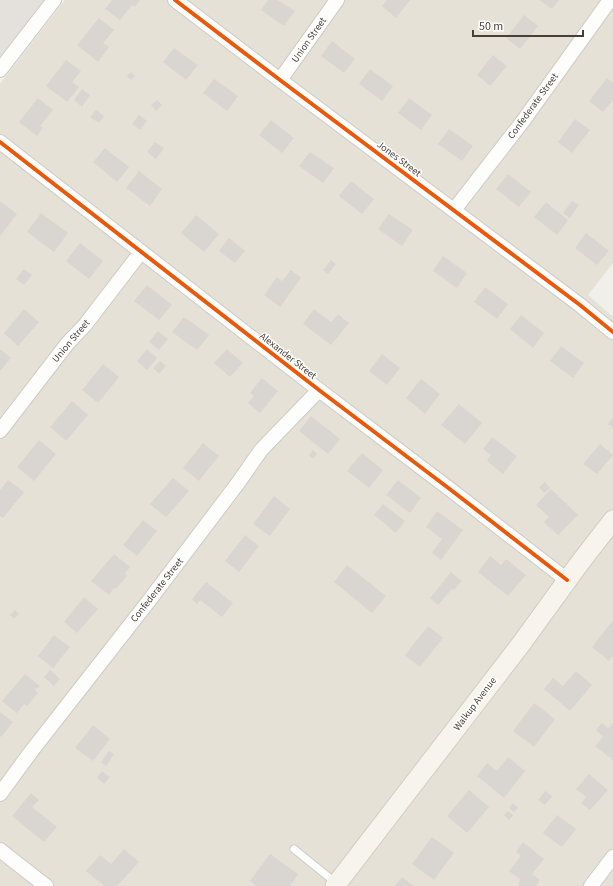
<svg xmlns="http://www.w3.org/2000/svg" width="613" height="886" viewBox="0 0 613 886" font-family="'Source Sans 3',sans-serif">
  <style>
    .residential { fill: #e5e1d7 }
    .industrial { fill: #e4e0db }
    .building { fill: #d9d6d1 }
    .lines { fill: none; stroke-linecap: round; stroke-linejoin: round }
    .lane-casing { stroke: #cecbc6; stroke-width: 9 }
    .street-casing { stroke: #cecbc6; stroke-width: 16 }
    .secondary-casing { stroke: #d2cec2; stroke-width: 21 }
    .lane { stroke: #fdfdfc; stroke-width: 7 }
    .street { stroke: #fdfdfc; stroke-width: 14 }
    .secondary { stroke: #f7f4ee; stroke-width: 19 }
    .cycleway-casing { stroke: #fff; stroke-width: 6 }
    .cycleway { stroke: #e8590c; stroke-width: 4 }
    .labels { text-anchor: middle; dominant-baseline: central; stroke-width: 3; stroke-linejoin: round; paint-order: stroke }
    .street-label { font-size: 10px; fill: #484036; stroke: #fff }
  </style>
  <rect width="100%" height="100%" fill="#f1efea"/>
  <!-- residential -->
  <path class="residential" d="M65,0H613V263L588,295L613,317V886H0V84Z"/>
  <!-- industrial -->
  <path class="industrial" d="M0,0H45L0,60Z"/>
  <!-- building -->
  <path class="building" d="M112,0H140L135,7L132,5L120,20L105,9Z
    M268,0H278L295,11L284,26L261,10Z
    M387,0H410L396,18L382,6Z
    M539,0H559L552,9Z
    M524,15L538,26L520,49L506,38Z
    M99,18L114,30L103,43L109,47L98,62L77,45Z
    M332,41L355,59L344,73L321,56Z
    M174,48L198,65L186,80L163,62Z
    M493,55L507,66L490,86L477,75Z
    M66,60L81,71L72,82L79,87L67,102L46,86Z
    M370,69L393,86L382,101L359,84Z
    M131,72L135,76L131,80L127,76Z
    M607,78L613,83V100L603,112L589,101Z
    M214,79L238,96L227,111L203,93Z
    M82,89L90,95L82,107L74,100Z
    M38,98L53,110L40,126L43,128L37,136L19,122Z
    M409,98L432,115L421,130L398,113Z
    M157,100L162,105L156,111L151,105Z
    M96,110L104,116L99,123L90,117Z
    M139,115L147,121L140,130L132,124Z
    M575,119L590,130L572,153L558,142Z
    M271,120L294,138L282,153L259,135Z
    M449,129L473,146L462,161L438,144Z
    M155,142L164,148L156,159L147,152Z
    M105,148L129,167L117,182L93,162Z
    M310,152L334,168L323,183L299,166Z
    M139,171L162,189L150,206L126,188Z
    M508,174L531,192L519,207L496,189Z
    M351,181L374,199L362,214L339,196Z
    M0,201L17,214L0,236Z
    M572,201L579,205L570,218L563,213Z
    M546,202L568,220L557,235L534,217Z
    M41,213L68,233L54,252L27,232Z
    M389,214L413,230L402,246L378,229Z
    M196,215L219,234L204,252L181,233Z
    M586,233L609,251L597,265L575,248Z
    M229,238L245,251L235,263L219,251Z
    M80,243L103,261L89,279L66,261Z
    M443,256L467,273L457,288L433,271Z
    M331,260L336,264L328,274L323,270Z
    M24,269L32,275L24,285L16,279Z
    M291,270L301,278L280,307L264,295L277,277L282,281Z
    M147,285L172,305L159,320L134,301Z
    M485,287L508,304L497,319L474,302Z
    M24,309L39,322L18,346L4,333Z
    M314,309L331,322L338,314L349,323L331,345L303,324Z
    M521,315L544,333L533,348L510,329Z
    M184,317L209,335L197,350L172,332Z
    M158,331L168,339L159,350L149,342Z
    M561,346L584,363L573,378L550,361Z
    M0,349L11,358L0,371Z
    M147,349L157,358L147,370L137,361Z
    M227,349L243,363L230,377L214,363Z
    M382,354L400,368L387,385L369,371Z
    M160,361L166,366L159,374L153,368Z
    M103,364L119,377L98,403L82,390Z
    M262,378L278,391L260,413L248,403L254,396L250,393Z
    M421,379L440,394L425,414L406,398Z
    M72,401L88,415L66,441L50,427Z
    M459,404L482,423L465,444L441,425Z
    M311,416L340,439L328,454L299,431Z
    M613,417V428L608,424Z
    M492,437L517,456L503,474L487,461L491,455L483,449Z
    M39,440L56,454L34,481L17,467Z
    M203,443L219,456L199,481L183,468Z
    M600,444L613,455L597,474L583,464Z
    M313,450L317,454L313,459L309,455Z
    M362,453L383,470L369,488L347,471Z
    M173,478L189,491L166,517L150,504Z
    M8,480L24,492L3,518L0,516V490Z
    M398,480L421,498L410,513L386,495Z
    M545,482L550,488L544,493L539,487Z
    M551,489L578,515L558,535L544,522L549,517L536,505Z
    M274,496L290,509L270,536L253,524Z
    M383,504L405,521L396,533L374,515Z
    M437,511L463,530L441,560L432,553L442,539L426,527Z
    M143,520L157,531L137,556L123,545Z
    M245,535L259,546L239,572L225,561Z
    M114,554L130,567L125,573L127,576L116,589L114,588L109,595L91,581Z
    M490,556L501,565L506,559L526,575L508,596L478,572Z
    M347,565L386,596L372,613L334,582Z
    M451,572L462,581L454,590L452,589L438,605L430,598Z
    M206,582L233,603L222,617L200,600L197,604L192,599Z
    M84,597L98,609L77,633L64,622Z
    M15,610L19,614L14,619L10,615Z
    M613,620V656L609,661L592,647Z
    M428,626L443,638L420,667L405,655Z
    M54,635L70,647L53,668L38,656Z
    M50,670L60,679L54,686L44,677Z
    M576,671L592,685L570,711L544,689L553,678L563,686Z
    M25,674L40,686L35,690L38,693L27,706L24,704L17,713L2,701Z
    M534,703L555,719L534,747L513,731Z
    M0,712L13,722L1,737L0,736Z
    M602,723L608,728L613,723V760L595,746L603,737L596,730Z
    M93,725L110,739L93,761L75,748Z
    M109,751L114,754L106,766L101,762Z
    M508,757L525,771L504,798L477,776L487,763L497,771Z
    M102,771L110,777L104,784L97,778Z
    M589,774L608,790L590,810L581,803L586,797L576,789Z
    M469,790L489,807L467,833L447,816Z
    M545,791L552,796L545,805L538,800Z
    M31,793L39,800L32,807L57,827L44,842L12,816Z
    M513,803L518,808L514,812L509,808Z
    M508,811L513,815L509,820L504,815Z
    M557,815L576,829L562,847L543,833Z
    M432,837L454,853L434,880L412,864Z
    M523,842L544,859L532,874L540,880L536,886H520L518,884L521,880L509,871L521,856L516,852Z
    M124,849L139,862L117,886H104L86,871L100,855L111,864Z
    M270,854L298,874L290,886H256L250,881Z
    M402,877L414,886H395Z"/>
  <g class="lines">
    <defs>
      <path id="lane" d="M294,849L336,883"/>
      <path id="street" d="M175,0L280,80L580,305L613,332
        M0,70L54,0
        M280,80L337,0
        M0,142L319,390L451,490L567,580
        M454,210L523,121L610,0
        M0,431L67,344L85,325L141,252
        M0,794L30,753L148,602L238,483L261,450L319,390
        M0,850L46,886
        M591,886L613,857"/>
      <path id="secondary" d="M335,886L521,644L579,564L613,520"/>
    </defs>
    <!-- lane casing -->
    <use href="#lane" class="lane-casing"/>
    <!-- street casing -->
    <use href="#street" class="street-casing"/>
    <!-- secondary casing -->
    <use href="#secondary" class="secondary-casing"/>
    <!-- lane -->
    <use href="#lane" class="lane"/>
    <!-- street -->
    <use href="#street" class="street"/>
    <!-- secondary -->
    <use href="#secondary" class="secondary"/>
    <defs>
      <path id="cycleway" d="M175,0L280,80L580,305L613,332
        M0,142L319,390L451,490L567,580"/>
    </defs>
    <!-- cycleway casing -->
    <use href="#cycleway" class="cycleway-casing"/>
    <!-- cycleway -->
    <use href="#cycleway" class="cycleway"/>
  </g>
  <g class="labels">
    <!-- street labels -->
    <g class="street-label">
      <text transform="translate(309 40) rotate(-55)">Union Street</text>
      <text transform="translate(533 106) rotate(-54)">Confederate Street</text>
      <text transform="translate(399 159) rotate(37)">Jones Street</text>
      <text transform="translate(71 341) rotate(-50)">Union Street</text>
      <text transform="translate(288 356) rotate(38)">Alexander Street</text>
      <text transform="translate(157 590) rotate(-52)">Confederate Street</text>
      <text transform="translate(475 704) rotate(-53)">Walkup Avenue</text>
    </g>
  </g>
  <!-- scale -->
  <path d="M473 30v6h110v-6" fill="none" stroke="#484036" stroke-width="2"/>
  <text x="479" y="30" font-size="12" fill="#484036" stroke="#ffffff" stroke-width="3" paint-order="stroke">50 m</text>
</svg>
